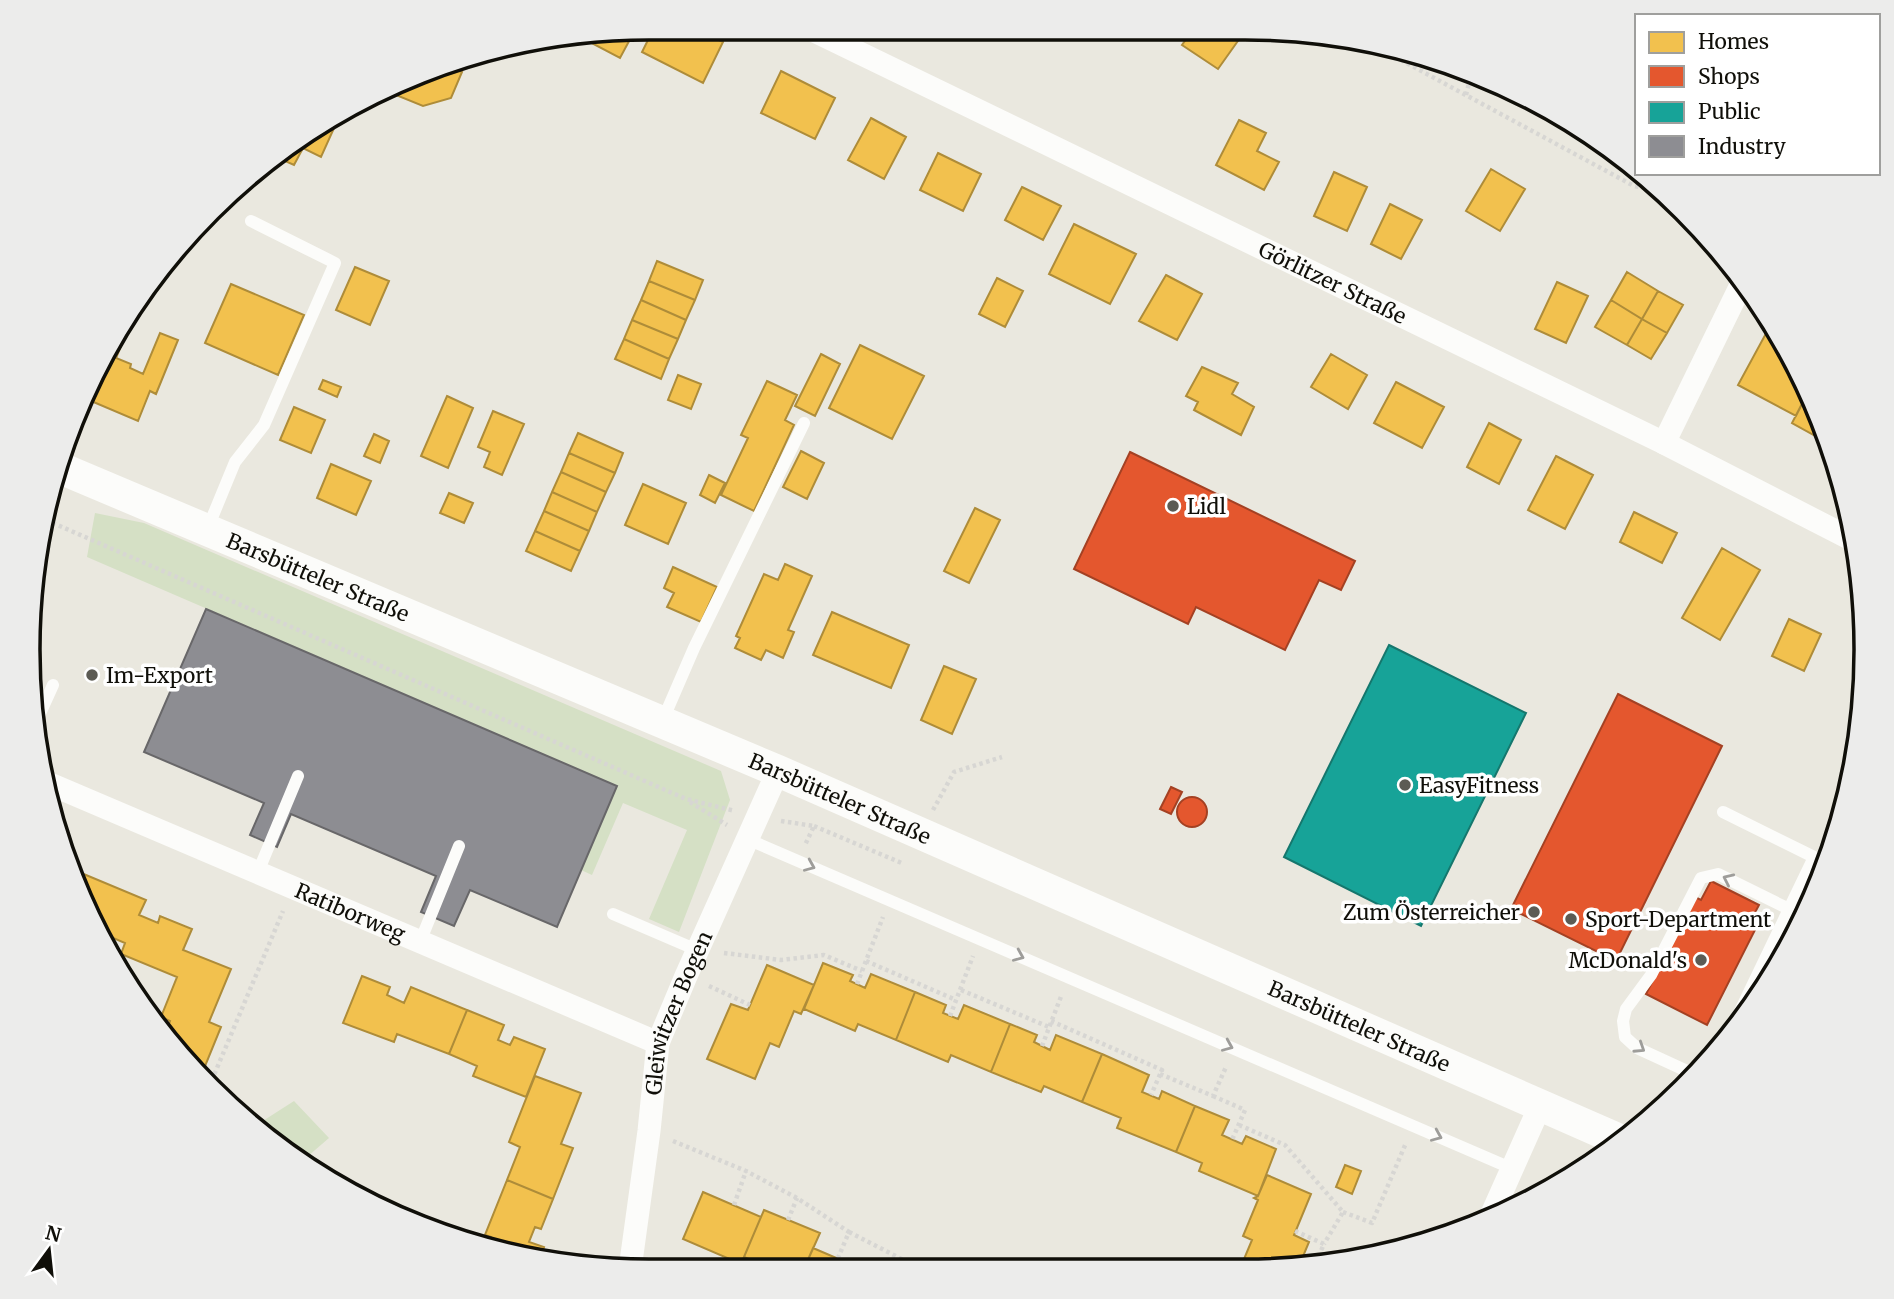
<svg xmlns="http://www.w3.org/2000/svg" width="1894" height="1299" viewBox="0 0 1894 1299" font-family="Merriweather,serif">
  <style>
    .green { fill: #d5e0c5 }
    .homes { fill: #f2c14e; stroke: #ae8c39; stroke-width: 2 }
    .shops { fill: #e4572e; stroke: #a44123; stroke-width: 2 }
    .public { fill: #17a398; stroke: #15776d; stroke-width: 2 }
    .industry { fill: #8d8d92; stroke: #686769; stroke-width: 2 }
    .lines { fill: none; stroke-linecap: round; stroke-linejoin: round }
    .path { stroke: #d7d6d3; stroke-width: 4.5; stroke-dasharray: 3.5 3.5; stroke-linecap: butt }
    .service { stroke: #fcfcfa; stroke-width: 12 }
    .minor { stroke: #fcfcfa; stroke-width: 23 }
    .secondary { stroke: #fcfcfa; stroke-width: 32 }
    .oneway { stroke: #9e9d9a }
    .poi-dot { fill: #5c5b54; stroke: #fff; stroke-width: 2.5 }
    .labels { text-anchor: middle; dominant-baseline: central; stroke-width: 7; stroke-linejoin: round; paint-order: stroke }
    .street-label { font-size: 21px; fill: #100f09; stroke: #fff }
    .poi-label { font-size: 21px; fill: #100f09; stroke: #fff; text-anchor: start }
    .rim { fill: none; stroke: #100f09; stroke-width: 3.5 }
  </style>
  <rect width="100%" height="100%" fill="#eae8df"/>
  <!-- green -->
  <path class="green" d="M95,513L144,523L721,771L730,800L679,932L649,919L687,830L623,803L592,875L581,870L617,786L87,557Z
    M294,1101L329,1138L300,1163L255,1126Z"/>
  <!-- homes -->
  <path class="homes" d="M654,28H695L723,42L703,83L642,52Z
    M1142,28H1166L1160,38Z
    M1194,28H1226L1240,38L1218,69L1182,45Z
    M635,30L620,58L582,38L583,37Z
    M449,67L462,72L451,98L423,106L391,93Z
    M781,71L835,98L815,139L761,113Z
    M339,117L321,157L303,148L294,165L276,157L305,133Z
    M871,118L906,137L884,179L848,160Z
    M1239,120L1266,133L1257,151L1279,162L1264,190L1216,165Z
    M938,153L981,174L963,211L920,190Z
    M1491,169L1525,189L1500,231L1466,211Z
    M1334,172L1367,187L1347,231L1314,216Z
    M1022,187L1061,206L1043,240L1005,220Z
    M1390,204L1422,220L1401,259L1371,244Z
    M1074,224L1136,254L1110,304L1049,274Z
    M657,261L703,280L695,300L649,281Z
    M355,267L389,281L370,325L336,310Z
    M1627,272L1658,291L1642,319L1611,300Z
    M1166,275L1202,294L1177,340L1139,321Z
    M997,278L1023,291L1005,327L979,314Z
    M649,281L695,300L686,320L641,300Z
    M1557,282L1588,296L1566,343L1535,329Z
    M231,284L304,315L278,375L205,343Z
    M1658,291L1683,305L1667,333L1642,319Z
    M641,300L686,320L678,339L632,320Z
    M1611,300L1642,319L1627,345L1595,327Z
    M1642,319L1667,333L1651,359L1627,345Z
    M632,320L678,339L669,359L624,339Z
    M130,324L116,358L131,364L130,368L143,374L160,333L178,340L156,394L150,391L138,421L84,398Z
    M1770,326L1774,328L1808,392L1796,416L1738,385Z
    M624,339L669,359L661,379L615,359Z
    M860,345L924,376L892,439L829,408Z
    M821,354L840,364L815,416L795,406Z
    M1331,354L1367,375L1348,409L1311,387Z
    M1202,367L1238,383L1232,394L1254,407L1241,435L1194,410L1198,402L1186,396Z
    M678,375L701,384L691,409L668,400Z
    M323,380L341,387L337,397L319,389Z
    M767,381L797,395L785,420L794,425L754,511L721,495L748,438L741,435Z
    M1396,382L1444,407L1422,448L1374,423Z
    M1808,392L1819,412L1828,443L1792,423Z
    M447,396L473,408L448,468L421,456Z
    M294,407L325,420L311,453L280,440Z
    M493,411L524,424L502,475L484,467L490,452L478,447Z
    M1489,423L1521,440L1499,484L1467,467Z
    M578,433L623,453L615,473L569,453Z
    M374,434L389,441L380,463L364,456Z
    M801,451L824,463L807,499L783,487Z
    M569,453L615,473L606,492L561,472Z
    M1556,456L1593,475L1565,529L1528,510Z
    M331,464L371,481L356,515L317,498Z
    M561,472L606,492L597,512L552,492Z
    M709,475L725,483L715,503L700,495Z
    M643,484L686,503L668,544L625,525Z
    M552,492L597,512L589,531L544,511Z
    M449,493L473,503L464,523L440,513Z
    M975,508L1000,520L969,583L944,571Z
    M544,511L589,531L580,551L535,531Z
    M1634,512L1677,533L1662,563L1620,542Z
    M535,531L580,551L571,571L526,551Z
    M1722,548L1760,570L1720,640L1682,618Z
    M785,564L812,576L788,630L794,632L783,658L766,650L761,660L735,648L740,638L736,636L764,574L778,580Z
    M673,567L717,587L701,622L667,607L674,593L664,588Z
    M832,612L909,645L891,688L813,655Z
    M1789,619L1821,634L1804,671L1772,656Z
    M944,666L976,679L952,734L921,720Z
    M74,870L146,900L139,915L158,923L160,916L192,929L183,950L231,969L209,1022L221,1027L201,1076L167,1029L170,1021L161,1017L177,977L121,954L125,943L97,931L92,925Z
    M823,963L853,975L850,981L865,988L871,974L915,992L896,1040L858,1024L855,1031L804,1009Z
    M767,965L814,985L801,1014L794,1011L779,1047L770,1043L755,1079L707,1059L731,1004L748,1010Z
    M362,976L390,987L387,995L404,1003L411,987L467,1010L449,1054L397,1034L394,1042L343,1023Z
    M915,992L946,1005L943,1013L958,1019L964,1005L1010,1024L991,1072L951,1055L948,1062L896,1040Z
    M467,1010L504,1025L498,1040L510,1045L514,1037L545,1049L526,1097L473,1076L477,1066L449,1054Z
    M1010,1024L1037,1035L1034,1042L1050,1050L1056,1035L1102,1054L1082,1102L1044,1086L1041,1092L991,1072Z
    M1102,1054L1149,1075L1142,1092L1159,1099L1162,1091L1195,1106L1176,1152L1117,1128L1121,1118L1082,1102Z
    M535,1076L581,1093L561,1144L573,1148L553,1199L507,1180L520,1147L509,1142Z
    M1195,1106L1229,1120L1222,1135L1242,1144L1246,1136L1276,1149L1258,1196L1199,1171L1202,1163L1176,1152Z
    M1345,1165L1361,1171L1352,1194L1336,1187Z
    M1267,1175L1311,1194L1294,1235L1309,1242L1299,1266L1239,1271L1252,1240L1243,1236L1258,1200L1254,1198L1258,1196Z
    M507,1180L553,1199L541,1229L535,1227L529,1242L544,1247L539,1260L488,1247L491,1237L485,1235Z
    M703,1192L761,1217L741,1264L683,1239Z
    M764,1210L820,1233L803,1271H776L744,1257Z
    M813,1248L862,1269L861,1271H803Z"/>
  <!-- shops -->
  <path class="shops" d="M1130,452L1355,561L1341,590L1319,580L1285,650L1196,607L1188,624L1074,569Z
    M1618,694L1722,746L1616,961L1511,909Z
    M1171,787L1182,792L1171,814L1160,809Z
    M1177 812a15 15 0 1 1 30 0a15 15 0 1 1-30 0Z
    M1711,881L1759,905L1750,922L1757,926L1707,1025L1646,994L1695,897L1701,900Z"/>
  <!-- public -->
  <path class="public" d="M1389,645L1526,713L1421,926L1284,857Z"/>
  <!-- industry -->
  <path class="industry" d="M206,609L617,786L557,927L470,890L454,926L421,912L436,876L291,814L277,847L250,835L264,803L144,752Z"/>
  <g class="lines">
    <!-- path -->
    <path class="path" d="M1364,40L1634,186L1659,191
      M1466,95L1470,79
      M46,520L686,799L735,811
      M690,802L727,825
      M933,810L954,772L1002,757
      M781,821L814,826L805,845
      M814,826L904,864
      M724,953L781,960L824,955L862,971
      M866,961L956,1000
      M857,984L883,917
      M709,986L750,1005
      M961,990L1049,1027
      M950,1016L973,956
      M1051,1021L1162,1070L1151,1095
      M1042,1046L1062,994
      M1160,1074L1213,1096L1226,1067
      M209,1087L283,911
      M1213,1096L1245,1110L1232,1140
      M1239,1125L1285,1145L1343,1212L1324,1244
      M673,1141L746,1171L797,1198L849,1232L838,1258
      M734,1205L746,1171
      M1343,1212L1372,1223L1406,1143
      M788,1220L797,1198
      M1295,1231L1324,1244L1315,1264
      M849,1232L917,1267L920,1271"/>
    <!-- service -->
    <path class="service" d="M207,530L235,462L264,425L335,263L251,221
      M38,718L53,685
      M662,722L694,648L804,423
      M1723,812L1814,857L1729,1034
      M747,839L1513,1169
      M258,872L298,776
      M613,914L697,950
      M420,942L459,846
      M1699,1070L1687,1071L1637,1048L1625,1037L1623,1021L1626,1009L1651,975L1701,878L1718,874L1789,909"/>
    <!-- minor -->
    <g class="minor">
      <path id="s1" d="M808,28L1664,443L1855,541"/>
      <path d="M1664,443L1743,281"/>
      <path id="s2" d="M43,781L658,1043"/>
      <path d="M1491,1216L1540,1106"/>
      <path id="s3" d="M630,1269L649,1131L658,1043L686,976L778,771"/>
    </g>
    <!-- secondary -->
    <path class="secondary" id="s4" d="M60,468L778,771L1615,1138"/>
  </g>
  <!-- one-way arrows -->
  <defs><path id="oneway-chevron" d="M-2-3.5L2.5 0L-2 3.5" fill="none" stroke-width="1.6" stroke-linecap="round" stroke-linejoin="round" transform="scale(1.75)"/></defs>
  <g class="oneway">
    <use href="#oneway-chevron" transform="translate(810 866) rotate(23)"/>
    <use href="#oneway-chevron" transform="translate(1728 879) rotate(-155)"/>
    <use href="#oneway-chevron" transform="translate(1019 956) rotate(23)"/>
    <use href="#oneway-chevron" transform="translate(1228 1046) rotate(23)"/>
    <use href="#oneway-chevron" transform="translate(1640 1048) rotate(33)"/>
    <use href="#oneway-chevron" transform="translate(1437 1136) rotate(23)"/>
  </g>
  <!-- markers -->
  <g class="poi-dot">
    <circle cx="1173" cy="506" r="7"/>
    <circle cx="92" cy="675" r="7"/>
    <circle cx="1405" cy="785" r="7"/>
    <circle cx="1534" cy="912" r="7"/>
    <circle cx="1571" cy="919" r="7"/>
    <circle cx="1701" cy="960" r="7"/>
  </g>
  <g class="labels">
    <!-- street labels -->
    <g class="street-label">
      <text stroke="none"><textPath href="#s1" startOffset="583">Görlitzer Straße</textPath></text>
      <text stroke="none"><textPath href="#s4" startOffset="280">Barsbütteler Straße</textPath></text>
      <text stroke="none"><textPath href="#s4" startOffset="847">Barsbütteler Straße</textPath></text>
      <text stroke="none"><textPath href="#s2" startOffset="334">Ratiborweg</textPath></text>
      <text stroke="none"><textPath href="#s3" startOffset="262">Gleiwitzer Bogen</textPath></text>
      <text stroke="none"><textPath href="#s4" startOffset="1414">Barsbütteler Straße</textPath></text>
    </g>
    <!-- poi labels -->
    <g class="poi-label">
      <text x="1187" y="506">Lidl</text>
      <text x="106" y="675">Im-Export</text>
      <text x="1419" y="785">EasyFitness</text>
      <text x="1520" y="912" text-anchor="end">Zum Österreicher</text>
      <text x="1585" y="919">Sport-Department</text>
      <text x="1687" y="960" text-anchor="end">McDonald's</text>
    </g>
  </g>
  <!-- crop -->
  <path d="M0 0H1894V1299H0ZM649 40H1245A609 609 0 0 1 1854 649V650A609 609 0 0 1 1245 1259H649A609 609 0 0 1 40 650V649A609 609 0 0 1 649 40Z" fill="#ececeb" fill-rule="evenodd"/>
  <path class="rim" d="M649 40H1245A609 609 0 0 1 1854 649V650A609 609 0 0 1 1245 1259H649A609 609 0 0 1 40 650V649A609 609 0 0 1 649 40Z"/>
  <!-- legend -->
  <rect x="1635" y="14" width="245" height="161" fill="#ffffff" stroke="#9f9f9d" stroke-width="2"/>
  <rect x="1649" y="32" width="35" height="21" fill="#f2c14e" stroke="#9f9f9d" stroke-width="2"/>
  <text x="1698" y="49" font-size="21" fill="#100f09">Homes</text>
  <rect x="1649" y="66" width="35" height="21" fill="#e4572e" stroke="#9f9f9d" stroke-width="2"/>
  <text x="1698" y="84" font-size="21" fill="#100f09">Shops</text>
  <rect x="1649" y="102" width="35" height="21" fill="#17a398" stroke="#9f9f9d" stroke-width="2"/>
  <text x="1698" y="119" font-size="21" fill="#100f09">Public</text>
  <rect x="1649" y="136" width="35" height="21" fill="#8d8d92" stroke="#9f9f9d" stroke-width="2"/>
  <text x="1698" y="154" font-size="21" fill="#100f09">Industry</text>
  <!-- north arrow -->
  <g transform="translate(49 1250) rotate(15)" stroke="#ffffff" stroke-width="5" paint-order="stroke">
  <path d="M0-5L12 26L0 18L-12 26Z" fill="#100f09"/>
  <text y="-10" font-size="19" font-weight="bold" text-anchor="middle" fill="#100f09">N</text>
  </g>
</svg>
